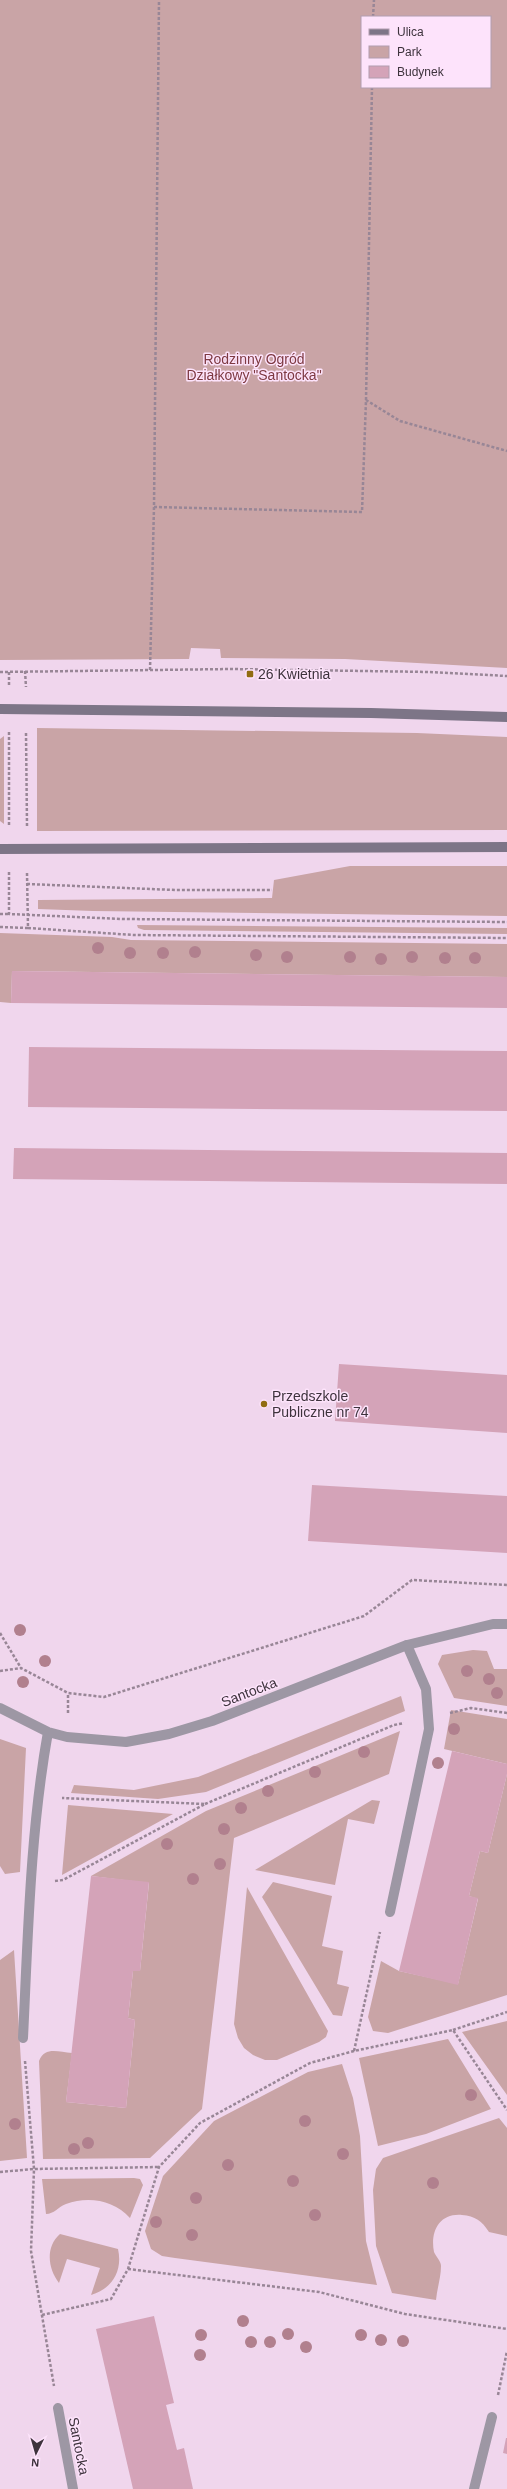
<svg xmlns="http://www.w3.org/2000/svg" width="507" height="2489" viewBox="0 0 507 2489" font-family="Helvetica,sans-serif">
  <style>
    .green { fill: #c9a4a6; fill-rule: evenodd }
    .building { fill: #d4a3b8 }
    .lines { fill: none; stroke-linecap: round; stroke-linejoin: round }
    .path { stroke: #988696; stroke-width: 2.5; stroke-dasharray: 3 2; stroke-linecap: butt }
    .lane { stroke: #9d97a4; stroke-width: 10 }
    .street { stroke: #9d97a4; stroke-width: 10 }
    .secondary { stroke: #7d7587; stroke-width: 10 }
    .tree { fill: #b1808e }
    .poi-dot { fill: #916c12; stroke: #fde3fb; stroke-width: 1.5 }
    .labels { text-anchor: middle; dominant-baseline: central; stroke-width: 3; stroke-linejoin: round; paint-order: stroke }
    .park-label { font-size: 14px; fill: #7d3941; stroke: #fde3fb }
    .poi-label { font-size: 14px; fill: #3e333d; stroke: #fde3fb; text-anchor: start }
    .street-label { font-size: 14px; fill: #3e333d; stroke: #fde3fb }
  </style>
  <rect width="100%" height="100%" fill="#f0d6ed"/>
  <!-- green -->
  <path class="green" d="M0,0H507V668L345,659L221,658L220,649L191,648L189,659L0,660ZM362,17H490V87H362Z
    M37,728L417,733L507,737V830L37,831Z
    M4,736V824L0,821V739Z
    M350,866H507V916L93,911L38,909V900L272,898L274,880Z
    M137,925L507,928V934L144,930L138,928Z
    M0,933L112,937L131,940L507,944V977L12,971L11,1003L0,1002Z
    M473,1650L487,1651L494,1669H507V1706L454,1698L438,1664L442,1655Z
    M401,1696L405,1711L206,1792L158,1799L71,1793L74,1785L134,1790L198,1777Z
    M451,1710L507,1719V1764L444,1749Z
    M400,1731L389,1774L234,1838L202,2109L150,2158L43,2159L39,2061C45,2046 58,2052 72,2053L66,2102L126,2108L135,2020L128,2018L133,1971H140L149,1883L91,1876L206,1811Z
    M0,1739L26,1748L20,1872L5,1874L0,1866Z
    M507,1774V1995L388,2033L373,2031L368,2017L381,1961L399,1971L458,1984L478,1899L469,1896L480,1851L488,1853Z
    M372,1800L380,1801L374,1824L348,1819L335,1885L255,1870Z
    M68,1805L173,1814L62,1875Z
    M273,1882L332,1896L322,1946L343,1951L337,1984L349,1987L342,2016L333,2015L262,1897Z
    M247,1887L328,2031L326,2037L319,2042L277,2060H265L253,2055L244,2048L238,2038L234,2024Z
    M14,1950L27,2158L0,2161V1960Z
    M507,2021V2095L462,2032Z
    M448,2039L491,2109L426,2134L378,2146L359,2058Z
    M342,2064L353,2098L360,2136L366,2241L377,2285L175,2258L162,2256L151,2249L145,2231L163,2176L214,2121L308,2072Z
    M499,2118L507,2128V2236L489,2232C482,2221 475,2216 462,2215C439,2213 430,2232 434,2252C436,2257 441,2261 441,2266C441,2277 437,2289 436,2300L392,2293L376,2246L373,2190L376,2169L383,2158Z
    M134,2178L140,2179L143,2185L130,2218C114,2200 88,2196 66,2204C58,2207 54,2214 46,2214L42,2179Z
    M60,2234L118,2249C123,2271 112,2289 91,2295L100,2268L67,2259L59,2283C48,2269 45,2247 60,2234Z"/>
  <!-- building -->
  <path class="building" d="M12,971L507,977V1008L11,1003Z
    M29,1047L507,1051V1111L28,1107Z
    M14,1148L507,1153V1184L13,1179Z
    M339,1364L507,1375V1433L335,1421Z
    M312,1485L507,1496V1553L308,1541Z
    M452,1751L507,1764V1774L488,1853L480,1851L469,1896L478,1898L458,1985L399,1971Z
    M91,1876L149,1882L140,1971H133L128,2018L135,2020L126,2108L66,2102Z
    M154,2316L174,2403L166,2405L177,2450L184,2448L193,2489H133L96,2329Z
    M506,2438H507V2454L503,2453Z"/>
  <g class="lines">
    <!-- path -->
    <path class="path" d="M373,17L374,0
      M366,400L372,87
      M154,507L362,512L366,400L400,421L507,451
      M150,670L154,507L159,0
      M25,671L26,687
      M0,672L231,669L430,672L507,676
      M9,672V685
      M9,732V825
      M26,733L27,826
      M9,872V914L122,919L507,922
      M27,884L175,890H272
      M0,914H9
      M0,927L28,928L27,873
      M28,928L134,935L507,938
      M0,1633L21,1668
      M0,1671L21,1668L68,1693L104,1697L364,1616L412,1580L507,1585
      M68,1713V1693
      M450,1713L471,1708L507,1713
      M205,1804L394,1725L404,1723
      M55,1881L63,1880L205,1804L62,1798
      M453,2030L507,2012
      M354,2051L380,1932
      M25,2061L34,2169L31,2251L54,2386
      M0,2172L34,2169L159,2167
      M128,2269L319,2292L405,2314L507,2329
      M42,2315L111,2299L128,2269L159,2167L200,2123L310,2063L354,2051L453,2030L507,2110
      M498,2395L507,2351"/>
    <!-- lane -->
    <path class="lane" d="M390,1912L429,1729L426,1689L407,1645"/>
    <!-- street -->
    <path class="street" d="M0,1708L48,1732L67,1737L126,1742L169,1734L212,1721L407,1645L493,1624H507
      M23,2038C28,1936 30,1833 48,1732
      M58,2408L73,2489
      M474,2489L492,2417"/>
    <!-- secondary -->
    <path class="secondary" d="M0,709L371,713L507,717
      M0,849L507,847"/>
  </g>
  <!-- trees -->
  <g class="tree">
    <circle cx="98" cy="948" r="6"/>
    <circle cx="195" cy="952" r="6"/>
    <circle cx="130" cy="953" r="6"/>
    <circle cx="163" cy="953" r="6"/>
    <circle cx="256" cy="955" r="6"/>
    <circle cx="287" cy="957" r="6"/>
    <circle cx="350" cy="957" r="6"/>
    <circle cx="412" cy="957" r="6"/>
    <circle cx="445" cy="958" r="6"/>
    <circle cx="475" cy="958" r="6"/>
    <circle cx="381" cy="959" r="6"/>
    <circle cx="20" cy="1630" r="6"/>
    <circle cx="45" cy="1661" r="6"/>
    <circle cx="467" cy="1671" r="6"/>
    <circle cx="489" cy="1679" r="6"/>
    <circle cx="23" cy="1682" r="6"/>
    <circle cx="497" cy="1693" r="6"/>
    <circle cx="454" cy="1729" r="6"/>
    <circle cx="364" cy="1752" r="6"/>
    <circle cx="438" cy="1763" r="6"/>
    <circle cx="315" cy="1772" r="6"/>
    <circle cx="268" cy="1791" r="6"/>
    <circle cx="241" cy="1808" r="6"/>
    <circle cx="224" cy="1829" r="6"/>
    <circle cx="167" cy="1844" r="6"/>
    <circle cx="220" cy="1864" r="6"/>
    <circle cx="193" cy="1879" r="6"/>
    <circle cx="471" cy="2095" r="6"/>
    <circle cx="305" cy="2121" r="6"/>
    <circle cx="15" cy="2124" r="6"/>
    <circle cx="88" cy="2143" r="6"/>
    <circle cx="74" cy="2149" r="6"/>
    <circle cx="343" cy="2154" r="6"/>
    <circle cx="228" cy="2165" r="6"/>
    <circle cx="293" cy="2181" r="6"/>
    <circle cx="433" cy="2183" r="6"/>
    <circle cx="196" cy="2198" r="6"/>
    <circle cx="315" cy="2215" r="6"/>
    <circle cx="156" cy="2222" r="6"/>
    <circle cx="192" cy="2235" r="6"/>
    <circle cx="243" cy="2321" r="6"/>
    <circle cx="288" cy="2334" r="6"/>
    <circle cx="201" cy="2335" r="6"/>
    <circle cx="361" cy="2335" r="6"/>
    <circle cx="381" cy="2340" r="6"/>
    <circle cx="403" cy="2341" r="6"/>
    <circle cx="251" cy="2342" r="6"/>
    <circle cx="270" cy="2342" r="6"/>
    <circle cx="306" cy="2347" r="6"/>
    <circle cx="200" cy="2355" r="6"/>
  </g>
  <!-- markers -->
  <g class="poi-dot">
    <rect x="246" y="670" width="8" height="8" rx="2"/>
    <circle cx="264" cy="1404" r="4"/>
  </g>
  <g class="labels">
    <!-- park labels -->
    <g class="park-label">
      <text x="254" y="359">Rodzinny Ogród<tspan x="254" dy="16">Działkowy "Santocka"</tspan></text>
    </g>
    <!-- poi labels -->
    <g class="poi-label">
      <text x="258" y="674">26 Kwietnia</text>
      <text x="272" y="1396">Przedszkole<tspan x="272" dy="16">Publiczne nr 74</tspan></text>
    </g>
    <!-- street labels -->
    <g class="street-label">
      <text transform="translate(249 1692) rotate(-21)">Santocka</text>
      <text transform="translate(79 2446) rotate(79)">Santocka</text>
    </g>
  </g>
  <!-- legend -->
  <rect x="361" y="16" width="130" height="72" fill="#fde3fb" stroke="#b19daf"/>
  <rect x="369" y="29" width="20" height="6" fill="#7d7587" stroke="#b19daf"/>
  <text x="397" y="36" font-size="12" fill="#3e333d">Ulica</text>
  <rect x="369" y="46" width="20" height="12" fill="#c9a4a6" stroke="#b19daf"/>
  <text x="397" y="56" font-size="12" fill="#3e333d">Park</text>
  <rect x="369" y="66" width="20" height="12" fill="#d4a3b8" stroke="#b19daf"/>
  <text x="397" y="76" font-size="12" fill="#3e333d">Budynek</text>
  <!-- north arrow -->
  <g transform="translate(36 2453) rotate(185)" stroke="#fde3fb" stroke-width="3" paint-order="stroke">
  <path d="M0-3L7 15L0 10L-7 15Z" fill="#3e333d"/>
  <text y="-6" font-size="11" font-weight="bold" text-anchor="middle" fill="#3e333d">N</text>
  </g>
</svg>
